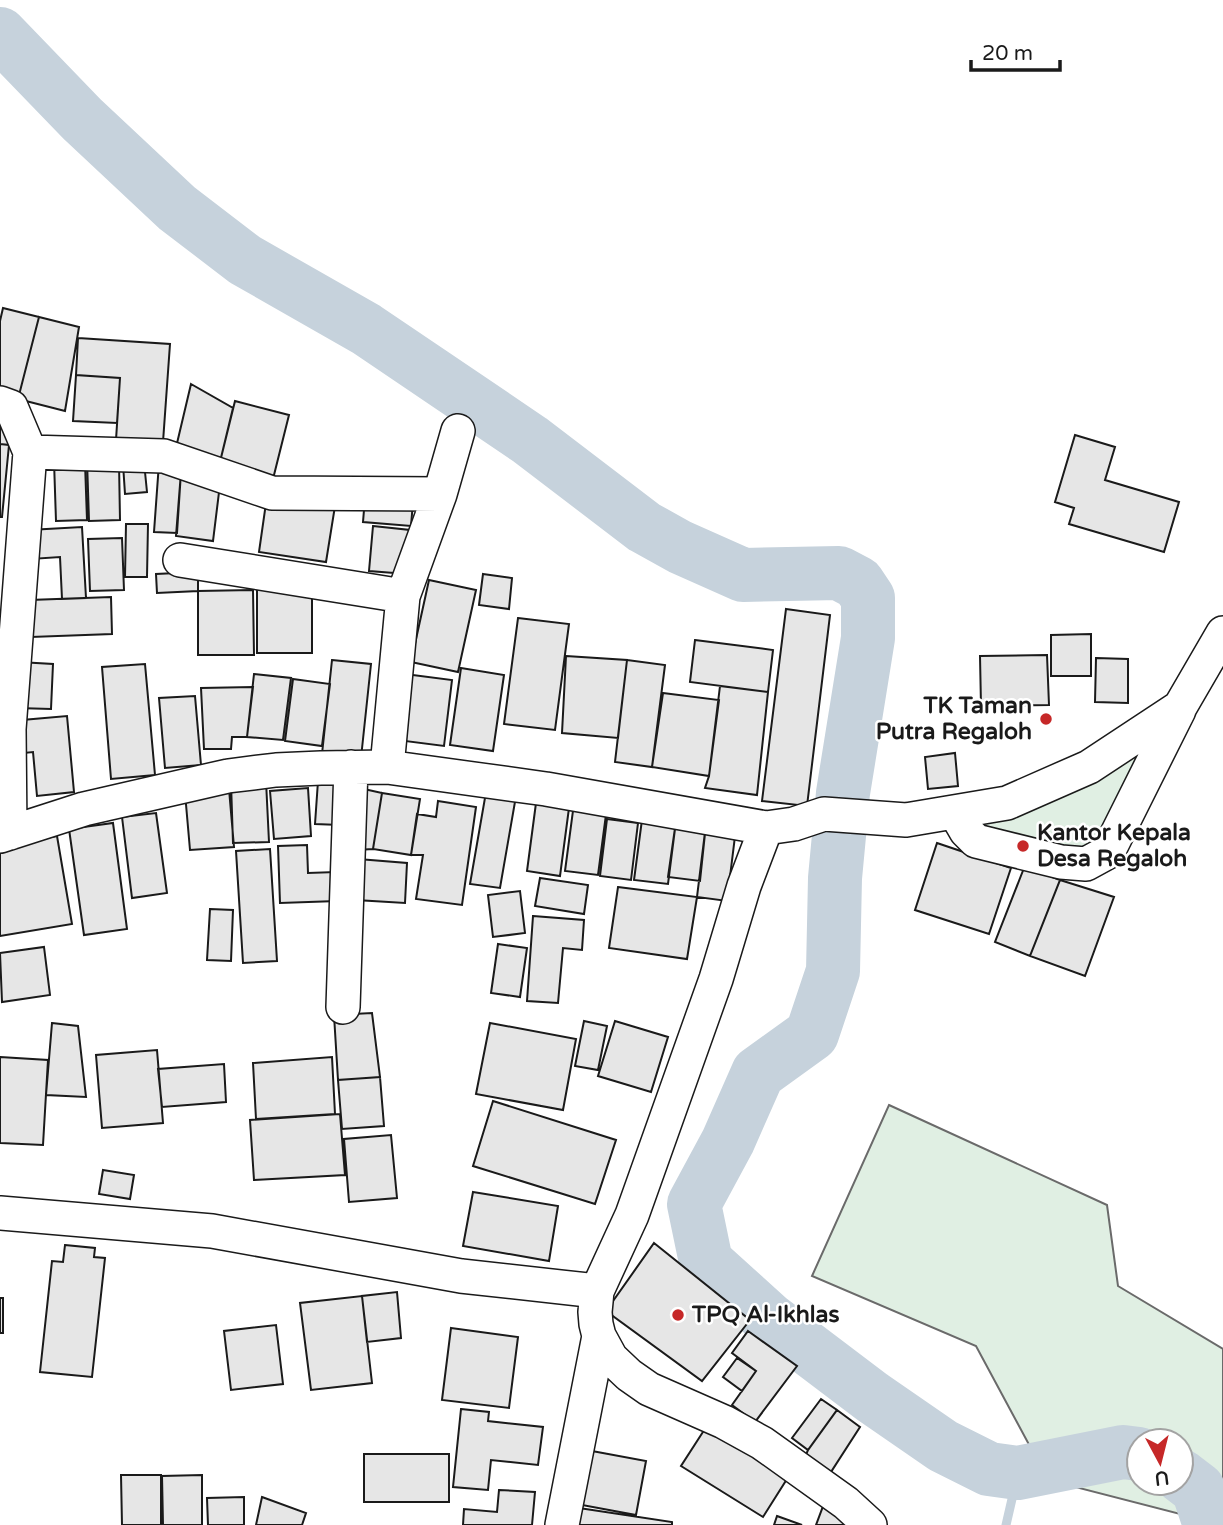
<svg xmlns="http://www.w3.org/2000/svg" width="1223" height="1525" viewBox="0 0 1223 1525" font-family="'Varela Round',sans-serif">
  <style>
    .green { fill: #e0efe3; stroke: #6a6a6a; stroke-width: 2; fill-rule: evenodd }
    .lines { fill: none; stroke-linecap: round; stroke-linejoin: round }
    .stream { stroke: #c6d2dc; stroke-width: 9 }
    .river { stroke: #c6d2dc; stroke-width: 54 }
    .building { fill: #e6e6e6; stroke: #1a1a1a; stroke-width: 2 }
    .minor-casing { stroke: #1a1a1a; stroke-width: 36 }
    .minor { stroke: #fff; stroke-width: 33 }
    .poi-dot { fill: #c62828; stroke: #fff; stroke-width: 2.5 }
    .labels { text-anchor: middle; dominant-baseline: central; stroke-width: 5; stroke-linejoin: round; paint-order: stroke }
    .poi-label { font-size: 23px; font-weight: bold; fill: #1a1a1a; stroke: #fff; text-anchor: start }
  </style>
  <rect width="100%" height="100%" fill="#fff"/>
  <!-- green -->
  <path class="green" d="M1150,747L1090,853L981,837L973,822Z
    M889,1105L1107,1205L1118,1286L1223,1349V1525L1048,1480L976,1346L812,1276ZM1181,1441V1483H1139V1441Z"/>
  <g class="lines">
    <!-- stream -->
    <path class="stream" d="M1006,1525L1018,1473"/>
    <!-- river -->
    <path class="river" d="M0,34L82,119L177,208L245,260L366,329L530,440L644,527L680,547L743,575L839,573L858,583L868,598V638L843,793L835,878L833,971L812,1034L758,1073L728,1141L694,1204L706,1262L769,1319L872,1397L943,1446L989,1469L1018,1473L1123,1452L1139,1454
      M1181,1476L1198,1489L1210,1525"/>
  </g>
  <!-- building -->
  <path class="building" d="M3,308L39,317L18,399L0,394V321Z
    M39,317L79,327L65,411L18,399Z
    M78,338L170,344L163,442L116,440L120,378L76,375Z
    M76,375L120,378L117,423L73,421Z
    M191,384L233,408L219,466L174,456Z
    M235,401L289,415L273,479L219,466Z
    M0,414L13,415L9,445L0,444Z
    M1075,435L1115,447L1105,480L1179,502L1164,552L1069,524L1074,508L1055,502Z
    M0,444L9,445L2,517H0Z
    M87,460L119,462L120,520L89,521Z
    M54,461L85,463L87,520L56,521Z
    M144,462L147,492L125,494L123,464Z
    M159,463L181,472L177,533L154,532Z
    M181,472L221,476L213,541L176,536Z
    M267,496L335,506L326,562L259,552Z
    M365,498L413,502L411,526L363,522Z
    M126,524H148L147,577H125Z
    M373,526L410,530L407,574L369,571Z
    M82,527L86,598L62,599L60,557L31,559L29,530Z
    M122,538L124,590L90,591L88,539Z
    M198,572V591L157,593L156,574Z
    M483,574L512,578L509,609L479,605Z
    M429,580L476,590L458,672L411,662Z
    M257,589H312V653H257Z
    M253,590L254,655H198V591Z
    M111,597L112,634L31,637L30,600Z
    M786,609L830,615L807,806L762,801Z
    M518,618L569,624L555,730L504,724Z
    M1091,634V676H1051V635Z
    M695,640L773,650L768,692L690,682Z
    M1047,655L1049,705L981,706L980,656Z
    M566,656L627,660L618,738L562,733Z
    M1096,658L1128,659V703L1095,702Z
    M332,660L371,664L361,758L322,754Z
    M627,660L665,665L652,767L615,762Z
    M19,662L53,664L51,709L17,708Z
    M145,664L155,775L111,779L102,667Z
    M461,668L504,675L493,751L450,745Z
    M254,674L291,678L283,740L247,737Z
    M405,674L452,680L444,746L397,740Z
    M293,679L330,684L322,746L285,741Z
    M720,686L768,692L757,795L705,788L709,776Z
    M253,687L247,737H232L231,749H204L201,688Z
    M663,693L719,700L709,776L652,767Z
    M195,696L201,765L165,768L159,698Z
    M67,716L74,792L37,796L33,752L14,754L11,721Z
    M955,753L958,786L928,789L925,757Z
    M266,781L269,842L233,843L231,783Z
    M318,781L343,783L340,825L315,824Z
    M355,787L382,793L373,849L356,850Z
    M308,788L311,836L274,839L270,791Z
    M229,789L234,847L190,850L185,793Z
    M486,792L516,796L500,888L470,884Z
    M382,793L420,799L411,855L373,849Z
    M438,801L476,807L462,905L416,899L423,855H411L417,814L436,817Z
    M536,803L569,808L560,876L527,871Z
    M574,803L607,807L598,875L565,871Z
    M643,812L676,821L668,884L634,880Z
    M156,813L167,893L132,898L122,817Z
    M607,819L638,823L631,880L600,876Z
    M676,821L706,824L700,881L668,877Z
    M113,823L127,929L84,935L69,829Z
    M706,824L736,828L727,901L697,897Z
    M57,836L72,924L0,936V846Z
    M937,843L1011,868L989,934L915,910Z
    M307,845L308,873L336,872L337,901L280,903L278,846Z
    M270,849L277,961L243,963L236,851Z
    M358,859L407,863L405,903L356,900Z
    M1024,868L1055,871L1052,877L1060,880L1030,956L995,942Z
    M540,878L588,885L584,914L535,906Z
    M1060,880L1114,897L1085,976L1030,956Z
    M618,887L697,897L687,959L609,948Z
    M520,891L525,933L493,937L488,895Z
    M210,909L233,910L231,961L207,960Z
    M533,916L584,920L582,950L563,948L558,1003L527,1001Z
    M498,944L527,948L520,997L491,993Z
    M44,947L50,995L2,1002L0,953Z
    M372,1013L380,1077L338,1080L334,1015Z
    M584,1021L607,1026L598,1070L575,1066Z
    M615,1021L668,1037L651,1092L598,1076Z
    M52,1023L78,1026L86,1097L46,1095Z
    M490,1023L576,1039L563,1110L476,1094Z
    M157,1050L163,1123L102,1128L96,1055Z
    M0,1057L48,1060L43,1145L0,1143Z
    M332,1057L335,1114L256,1119L253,1063Z
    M224,1064L226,1102L162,1107L158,1069Z
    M380,1077L384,1126L342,1129L338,1080Z
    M493,1101L616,1140L595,1204L473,1166Z
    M340,1114L345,1175L254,1180L250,1120Z
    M391,1135L397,1198L349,1202L344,1139Z
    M103,1170L134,1175L130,1199L99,1194Z
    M473,1192L558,1206L549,1261L463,1246Z
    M654,1243L750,1320L702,1381L606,1311Z
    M65,1245L95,1248L94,1257L105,1258L92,1377L40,1372L52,1261L63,1262Z
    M397,1292L401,1338L367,1342L362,1296Z
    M362,1296L372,1383L311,1390L300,1303Z
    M0,1298H3V1333H0Z
    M276,1325L283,1384L231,1390L224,1331Z
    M451,1328L518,1337L509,1408L442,1400Z
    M748,1331L797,1366L755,1422L732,1405L756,1371L732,1353Z
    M737,1358L756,1371L742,1391L723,1377Z
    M821,1399L837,1410L808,1450L792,1438Z
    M461,1409L489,1412L488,1421L543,1427L538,1465L491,1460L488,1490L453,1487Z
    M837,1410L860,1427L829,1475L804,1459L808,1450Z
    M710,1421L792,1471L763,1517L681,1466Z
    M592,1451L646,1461L636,1515L582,1505Z
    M364,1454H449V1502H364Z
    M121,1475H161V1525H122Z
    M202,1475V1525H163L162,1476Z
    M499,1490L535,1492L532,1525H463L464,1509L497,1512Z
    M244,1497V1525H208L207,1498Z
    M262,1497L306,1513L302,1525H256Z
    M825,1501L847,1519L845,1525H816Z
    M579,1508L672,1522V1525H577Z
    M777,1516L802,1525H774Z"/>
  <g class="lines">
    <defs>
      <path id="minor" d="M0,403L11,407L30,452L9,729L10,833
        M30,452L164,456L272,493L440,494
        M180,560L403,596
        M387,767L403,596L440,494L458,431
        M955,812L966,831L976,841L1061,862L1086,864L1108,852L1179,710
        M0,836L84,809L228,776L276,770L321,768L387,767L546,789L766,828
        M343,1007L351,767
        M0,1213L212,1231L461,1276L597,1291
        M562,1525L599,1336
        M870,1525L846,1503L762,1443L724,1422L649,1389L629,1375L611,1358L599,1336L596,1324L595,1312L597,1291L632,1215L716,979L744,886L766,828L794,824L824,814L906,820L1007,803L1089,767L1180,707L1223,633"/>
    </defs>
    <!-- minor casing -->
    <use href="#minor" class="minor-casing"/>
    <!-- minor -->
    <use href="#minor" class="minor"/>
  </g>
  <!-- markers -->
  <g class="poi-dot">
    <circle cx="1046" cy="719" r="7"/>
    <circle cx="1023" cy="846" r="7"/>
    <circle cx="678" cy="1315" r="7"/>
  </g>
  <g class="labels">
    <!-- poi labels -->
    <g class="poi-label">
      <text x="1032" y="706" text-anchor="end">TK Taman<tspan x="1032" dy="26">Putra Regaloh</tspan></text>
      <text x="1037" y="833">Kantor Kepala<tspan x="1037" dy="26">Desa Regaloh</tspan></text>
      <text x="692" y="1315">TPQ Al-Ikhlas</text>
    </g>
  </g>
  <!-- north arrow -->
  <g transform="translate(1160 1462) rotate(173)"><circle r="33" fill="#ffffff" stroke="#a3a3a3" stroke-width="2"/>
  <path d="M0-5L12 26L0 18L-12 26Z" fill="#c62828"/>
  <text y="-10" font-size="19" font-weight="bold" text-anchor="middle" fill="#1a1a1a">U</text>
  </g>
  <!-- scale -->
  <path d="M971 60v10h89v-10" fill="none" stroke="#1a1a1a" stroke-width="3.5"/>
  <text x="982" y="60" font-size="21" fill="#1a1a1a" stroke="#ffffff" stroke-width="5" paint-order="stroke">20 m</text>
</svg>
